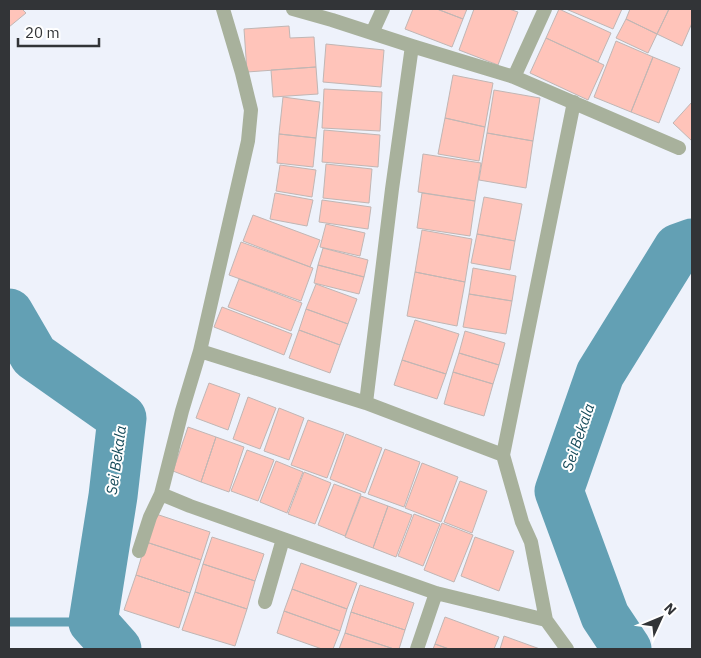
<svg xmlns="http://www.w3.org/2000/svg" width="701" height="658" viewBox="0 0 701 658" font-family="'IBM Plex Sans',sans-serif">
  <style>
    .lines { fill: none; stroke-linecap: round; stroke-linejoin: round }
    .stream { stroke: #63a0b4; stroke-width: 9 }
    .river { stroke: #63a0b4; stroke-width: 49 }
    .building { fill: #ffc4ba; stroke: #c1b6b4 }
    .minor { stroke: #a8b19c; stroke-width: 14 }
    .labels { text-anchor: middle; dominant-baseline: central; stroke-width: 4; stroke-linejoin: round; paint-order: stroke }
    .water-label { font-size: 15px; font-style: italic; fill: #164b5a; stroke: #fff }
  </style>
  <rect width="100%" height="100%" fill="#eef2fb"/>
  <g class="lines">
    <!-- stream -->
    <path class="stream" d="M9,622H93"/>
    <!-- river -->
    <path class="river" d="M9,313L34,356L122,418L113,496L93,622L117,649
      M627,649L605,616L559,491L600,374L678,248L692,243"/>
  </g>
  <!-- building -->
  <path class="building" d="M9,9H22L26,13L9,27Z
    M413,9H437L463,19L452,47L405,29Z
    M437,9H467L463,19Z
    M474,9H509L518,12L498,65L459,50Z
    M559,9L611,33L598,62L546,38Z
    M566,9H622L613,29Z
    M630,9H669L657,34L626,19Z
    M669,9H692V23L682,46L657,34Z
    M626,19L657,34L648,53L616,38Z
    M289,26L290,38L314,37L316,67L247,72L244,29Z
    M546,38L604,65L588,100L530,73Z
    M616,41L653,57L631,112L594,97Z
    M326,44L384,50L381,87L323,82Z
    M653,57L680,68L659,123L631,112Z
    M316,67L318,94L273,97L271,70Z
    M453,75L493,83L485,127L445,118Z
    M324,89L382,92L380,131L322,128Z
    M494,90L540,98L533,141L487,133Z
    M283,97L320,102L316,138L279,134Z
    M692,102V141L673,123Z
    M445,118L485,127L479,161L438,154Z
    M324,130L380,135L378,167L322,162Z
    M487,133L533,141L526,188L479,180Z
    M279,134L316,138L313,167L277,163Z
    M423,154L481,163L475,201L418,192Z
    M326,164L372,169L369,203L323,198Z
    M280,165L316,170L312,197L276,191Z
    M275,193L313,200L307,226L270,219Z
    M422,193L475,201L470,236L417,228Z
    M484,197L522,204L515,241L477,234Z
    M322,200L371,207L368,229L319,222Z
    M253,215L320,240L310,267L243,241Z
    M326,224L365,233L360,256L320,247Z
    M422,230L472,239L465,282L415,272Z
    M477,234L515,241L510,270L471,263Z
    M241,242L313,268L301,301L229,275Z
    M323,248L368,260L364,277L318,265Z
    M318,265L364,277L359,294L314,283Z
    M473,268L516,276L512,301L469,294Z
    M415,272L465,282L457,326L407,316Z
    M239,279L302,303L291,331L228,307Z
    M316,284L357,299L348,324L306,309Z
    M469,294L512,301L506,334L463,327Z
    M222,307L292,334L284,355L214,327Z
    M306,309L348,324L340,345L299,330Z
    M415,320L459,334L446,374L402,360Z
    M299,330L340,345L330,373L289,358Z
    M465,331L505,343L499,365L459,353Z
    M459,353L499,365L493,384L453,372Z
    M402,360L446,374L437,399L394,385Z
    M453,372L493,384L484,416L444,404Z
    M209,383L240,394L228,430L196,418Z
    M248,397L276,408L260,449L233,439Z
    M279,408L304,418L289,460L264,451Z
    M308,420L344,433L327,478L291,465Z
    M188,427L216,437L201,482L173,471Z
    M346,434L382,448L365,493L330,479Z
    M216,437L244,447L229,492L201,482Z
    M385,449L420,462L404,507L368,494Z
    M247,450L274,460L258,501L231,491Z
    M276,461L303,472L287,513L260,502Z
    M422,463L458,477L441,522L405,508Z
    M304,472L331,483L315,524L288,514Z
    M460,481L487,491L472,533L444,522Z
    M334,484L361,494L345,536L318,525Z
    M361,496L388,506L373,548L345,537Z
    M388,506L412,515L396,557L373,548Z
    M156,514L210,532L201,560L146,542Z
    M414,514L440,524L423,566L398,556Z
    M442,523L473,535L454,582L424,570Z
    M212,537L264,554L255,581L203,564Z
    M475,537L514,551L499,591L461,576Z
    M146,542L201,560L190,593L136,575Z
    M301,563L357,583L347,609L292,589Z
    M203,564L255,581L247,609L195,592Z
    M136,575L190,593L179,628L124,610Z
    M360,585L414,603L405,630L351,612Z
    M292,589L347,609L340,631L284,611Z
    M195,592L247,609L235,646L182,630Z
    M284,611L340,631L333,649H322L277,633Z
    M351,612L405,630L399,649H394L345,633Z
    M445,617L499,637L494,649H449L435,644Z
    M345,633L394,649H339Z
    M504,636L540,649H500Z
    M435,644L449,649H433Z"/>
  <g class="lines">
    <!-- minor -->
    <path class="minor" d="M223,9L242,73L251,110L248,141L200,351L366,403L503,455L522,522L531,542L546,620L567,649
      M293,9L332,20L412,46L514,77L679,148
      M372,33L383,9
      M514,77L545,9
      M200,351L182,411L161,494L190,506L436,593L546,620
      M366,403L392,189L412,46
      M503,455L574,102
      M139,551L150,517L161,494
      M265,602L283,539
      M417,649L436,593"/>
  </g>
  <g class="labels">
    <!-- water labels -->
    <g class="water-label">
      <text transform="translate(578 437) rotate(-71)">Sei Bekala</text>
      <text transform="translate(116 460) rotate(-82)">Sei Bekala</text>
    </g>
  </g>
  <!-- border -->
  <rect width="701" height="658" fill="none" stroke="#323437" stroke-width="20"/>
  <!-- north arrow -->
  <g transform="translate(661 618) rotate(46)" stroke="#ffffff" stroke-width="4" paint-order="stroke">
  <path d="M0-4L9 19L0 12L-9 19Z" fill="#323437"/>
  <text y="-8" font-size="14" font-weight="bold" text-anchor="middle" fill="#323437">N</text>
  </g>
  <!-- scale -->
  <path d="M18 38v8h81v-8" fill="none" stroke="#323437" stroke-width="2.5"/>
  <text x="25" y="38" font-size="15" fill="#323437" stroke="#ffffff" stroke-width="4" paint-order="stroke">20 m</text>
</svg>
